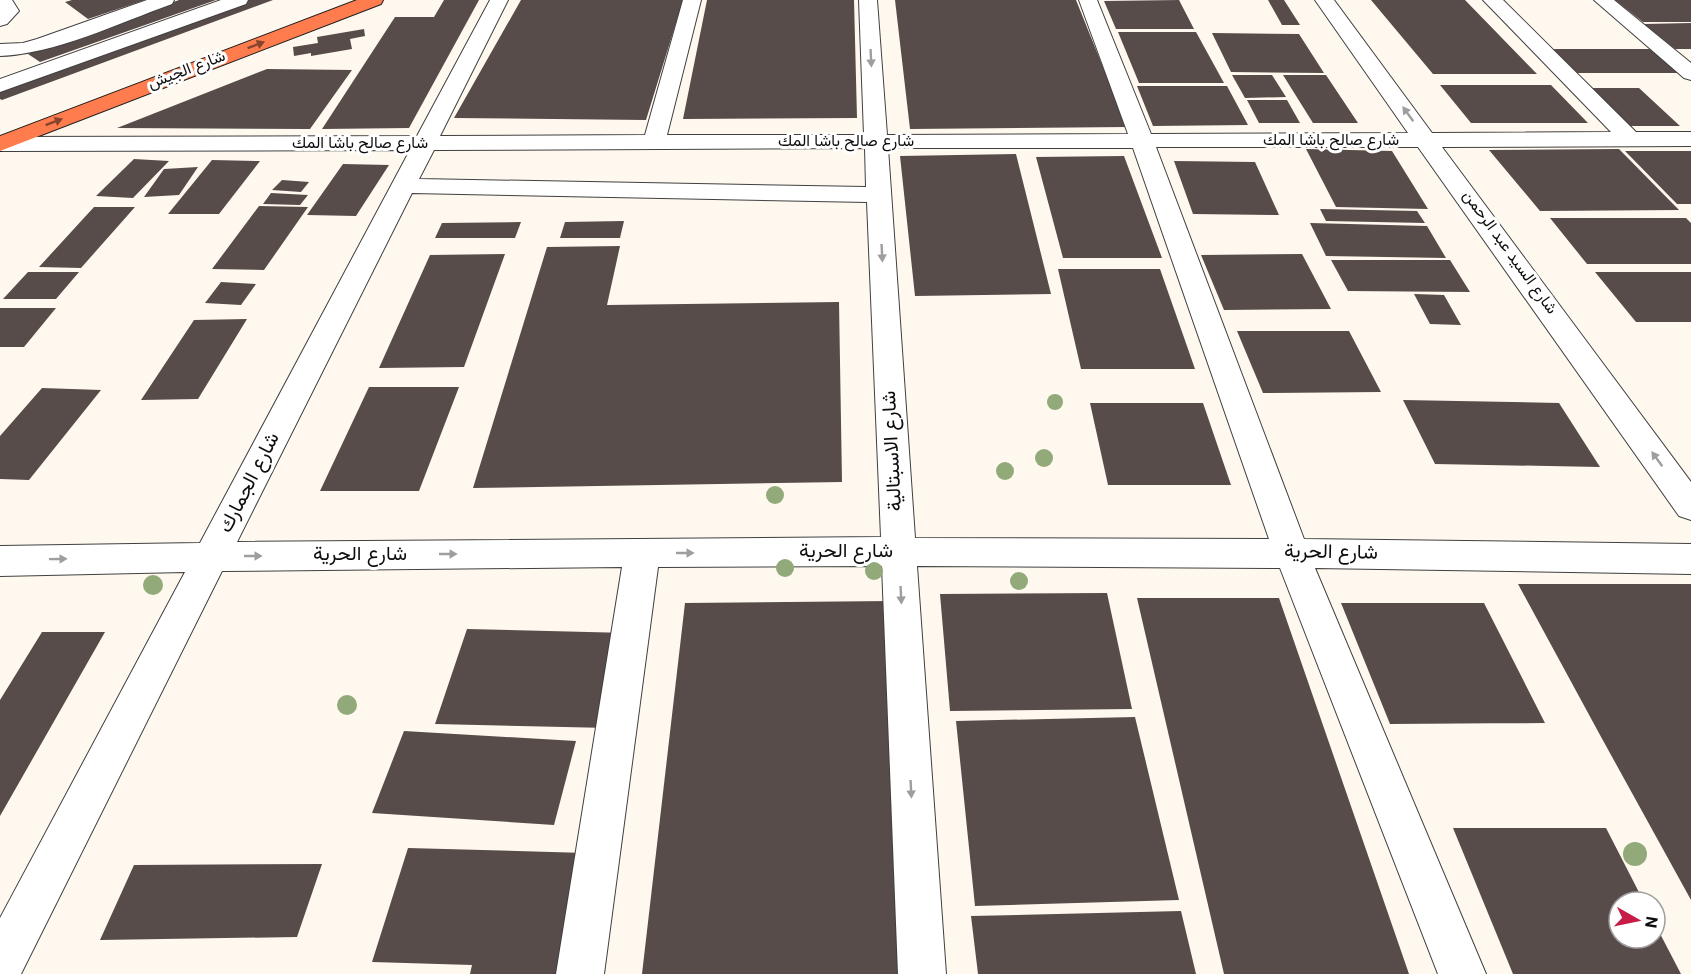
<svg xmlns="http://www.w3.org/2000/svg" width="1691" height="974" viewBox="0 0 1691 974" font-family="Georgia,Vazirmatn,serif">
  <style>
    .building { fill: #574c49 }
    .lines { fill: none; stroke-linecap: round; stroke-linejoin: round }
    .minor-casing { stroke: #404040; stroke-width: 2 }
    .highway-casing { stroke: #1e1e1e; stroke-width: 2 }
    .minor { fill: #fff; fill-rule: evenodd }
    .highway { fill: #fe7c4d; fill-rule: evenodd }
    .tree { fill: #92aa79 }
    .oneway { fill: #86442d }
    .oneway2 { fill: #9e9e9e }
    .labels { text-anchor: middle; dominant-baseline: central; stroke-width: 6; stroke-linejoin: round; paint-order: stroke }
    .far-street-label { font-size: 16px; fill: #0d0d0d; stroke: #fff }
    .street-label { font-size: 20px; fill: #0d0d0d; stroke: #fff }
  </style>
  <rect width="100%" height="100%" fill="#fff8ee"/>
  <!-- building -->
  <path class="building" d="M72,0H145L88,19L65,2Z
    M179,0H216L40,62L28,54Z
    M243,0H273L2,100L0,99V88Z
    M444,0H479L409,128L322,129L395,17H434Z
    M521,0H683L646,120L454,118Z
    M707,0H854L857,118L683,119Z
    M895,0H1076L1127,127L910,129Z
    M1179,0L1194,29H1116L1104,1Z
    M1268,0H1284L1300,25H1282Z
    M1371,0H1465L1537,74H1433Z
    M1615,0H1691V22H1643Z
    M1691,23V49H1675L1644,24Z
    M364,29L365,36L350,39L352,49L311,56V53L294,56L293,47L318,43L317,37Z
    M1118,32H1196L1224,83H1139Z
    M1212,33L1299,34L1324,73L1231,72Z
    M1550,49H1653L1681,73H1575Z
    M267,69L352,70L310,129L117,128Z
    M1232,75H1272L1286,97L1245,98Z
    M1283,75H1326L1358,123H1313Z
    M1440,85H1551L1588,123H1471Z
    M1137,86H1227L1248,125L1153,126Z
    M1590,88H1639L1680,126H1629Z
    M1247,100H1287L1300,123H1259Z
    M1306,149L1392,151L1428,209L1336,207Z
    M1619,149L1679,210L1540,211L1489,150Z
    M1625,151H1691V204H1677Z
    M1016,154L1051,294L915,296L900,156Z
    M1124,156L1162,258H1063L1036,157Z
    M134,159L169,161L133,198L96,196Z
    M212,160L260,161L219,214H168Z
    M1174,161L1255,162L1279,215L1193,214Z
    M343,164L389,165L356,216L307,215Z
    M198,167L179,195L144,197L164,169Z
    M282,180L309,182L301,192L272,190Z
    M271,193L308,195L300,205L263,204Z
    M259,206L308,207L264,270L212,269Z
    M94,207H135L81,268L39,267Z
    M1320,209L1417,211L1425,223L1326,221Z
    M1550,218H1686L1691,223V264H1587Z
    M624,221L620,238H560L565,222Z
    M521,222L515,238H435L442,223Z
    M1310,223L1427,226L1446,258L1326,256Z
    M620,246L607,305L839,302L842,482L473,488L547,247Z
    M505,254L464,367L379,368L430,255Z
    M1302,254L1331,309L1224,310L1201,255Z
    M1331,260H1450L1470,292L1348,291Z
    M1058,269H1160L1195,369H1081Z
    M28,272H79L56,299H3Z
    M1595,272H1691V322H1636Z
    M221,282L256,284L241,305L205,303Z
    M1414,294L1444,295L1461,325L1430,324Z
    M0,308H56L24,347H0Z
    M247,319L198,399L141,400L194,320Z
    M1237,331H1349L1381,392L1263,393Z
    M369,387H459L419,491H320Z
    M42,388L101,390L29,480L0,479V436Z
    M1403,400L1559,403L1600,467L1435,464Z
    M1090,403H1203L1231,485H1108Z
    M1518,584H1691V900L1600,735Z
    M1107,593L1132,709L950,711L940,594Z
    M1137,598H1279L1409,974H1224Z
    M890,601L908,974H642L685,603Z
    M1341,603H1484L1545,723L1390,724Z
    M467,629L628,633L609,728L435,724Z
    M42,632H105L0,816V700Z
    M1135,717L1179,900L975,906L956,721Z
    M404,731L576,741L554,825L372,813Z
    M1453,828H1606L1644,902H1619V938H1655V924L1681,974H1513Z
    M408,848L586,853L561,974H470L472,965L372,962Z
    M322,864L297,937L100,940L134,865Z
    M1181,911L1196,974H978L971,916Z"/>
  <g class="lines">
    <defs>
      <path id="minor" d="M0,0H12L19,11L7,24L0,26Z
        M147,0H174L172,4C119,23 55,54 0,56V44L23,43L37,39Z
        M221,0H248L246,4L0,92V79Z
        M490,0H508L440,136L645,135L683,0H701L667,135H864L859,0H877L887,135L1128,134L1079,0H1097L1151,134L1408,133L1315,0H1334L1432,133L1611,132L1483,0H1503L1636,132H1691V146L1442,147L1691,482V520L1679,516L1418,147H1156L1304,539L1691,544V574L1315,568L1486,974H1438L1280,568L917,566L946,974H898L882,566L658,567L604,974H556L622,567L222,571L21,974H0V918L185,572L0,576V546L200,543L410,150L0,151V137L417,136ZM865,148L866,187L419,179L434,150ZM888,148H1133L1269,539L915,538ZM412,193L867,202L881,537L237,542Z
        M1594,0H1614L1691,63V80L1684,78Z"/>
      <path id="highway" d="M357,0H383L381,4L0,151V136Z"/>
    </defs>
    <!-- minor casing -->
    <use href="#minor" class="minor-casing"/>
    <!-- highway casing -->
    <use href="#highway" class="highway-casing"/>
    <!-- minor -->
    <use href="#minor" class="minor"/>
    <!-- highway -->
    <use href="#highway" class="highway"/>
  </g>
  <!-- trees -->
  <g class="tree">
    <circle cx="1055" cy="402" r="8"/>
    <circle cx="1044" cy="458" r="9"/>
    <circle cx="1005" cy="471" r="9"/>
    <circle cx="775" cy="495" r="9"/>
    <circle cx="785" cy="568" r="9"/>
    <circle cx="874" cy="571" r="9"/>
    <circle cx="1019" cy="581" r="9"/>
    <circle cx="153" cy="585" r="10"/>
    <circle cx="347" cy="705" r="10"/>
    <circle cx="1635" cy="854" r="12"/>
  </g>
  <!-- one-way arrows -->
  <defs><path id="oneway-solid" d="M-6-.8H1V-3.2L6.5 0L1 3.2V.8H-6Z" transform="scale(1.5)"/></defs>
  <g class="oneway">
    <use href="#oneway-solid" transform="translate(256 45) rotate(-21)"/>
    <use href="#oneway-solid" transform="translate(54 122) rotate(-21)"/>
  </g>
  <g class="oneway2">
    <use href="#oneway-solid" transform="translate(871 58) rotate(87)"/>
    <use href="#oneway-solid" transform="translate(1408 114) rotate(-126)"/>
    <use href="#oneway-solid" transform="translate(882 253) rotate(87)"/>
    <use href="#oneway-solid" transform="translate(1657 459) rotate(-126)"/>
    <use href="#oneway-solid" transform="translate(685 553)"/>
    <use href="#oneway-solid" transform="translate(448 554)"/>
    <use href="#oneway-solid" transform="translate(253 556)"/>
    <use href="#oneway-solid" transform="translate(58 559) rotate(-1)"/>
    <use href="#oneway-solid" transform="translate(901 595) rotate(87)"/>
    <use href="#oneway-solid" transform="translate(911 789) rotate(87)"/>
  </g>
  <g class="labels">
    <!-- far-street labels -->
    <g class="far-street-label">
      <text transform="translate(187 71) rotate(-21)">شارع الجيش</text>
      <text x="1331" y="141">شارع صالح باشا المك</text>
      <text x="846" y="142">شارع صالح باشا المك</text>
      <text x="360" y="144">شارع صالح باشا المك</text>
      <text transform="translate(1509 253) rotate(54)">شارع السيد عبد الرحمن</text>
    </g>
    <!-- street labels -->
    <g class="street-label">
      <text transform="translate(893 451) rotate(-93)">شارع الاسبتالية</text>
      <text transform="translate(250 483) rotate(-63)">شارع الجمارك</text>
      <text x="846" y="552">شارع الحرية</text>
      <text transform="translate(1331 553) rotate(1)">شارع الحرية</text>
      <text x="360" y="555">شارع الحرية</text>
    </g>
  </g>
  <!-- north arrow -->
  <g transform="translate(1637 920) rotate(99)"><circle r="28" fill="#ffffff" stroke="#9e9e9e" stroke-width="1.5"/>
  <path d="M0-4.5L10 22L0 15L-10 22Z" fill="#c71c45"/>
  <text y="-9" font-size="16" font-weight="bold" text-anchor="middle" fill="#0d0d0d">N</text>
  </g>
</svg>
